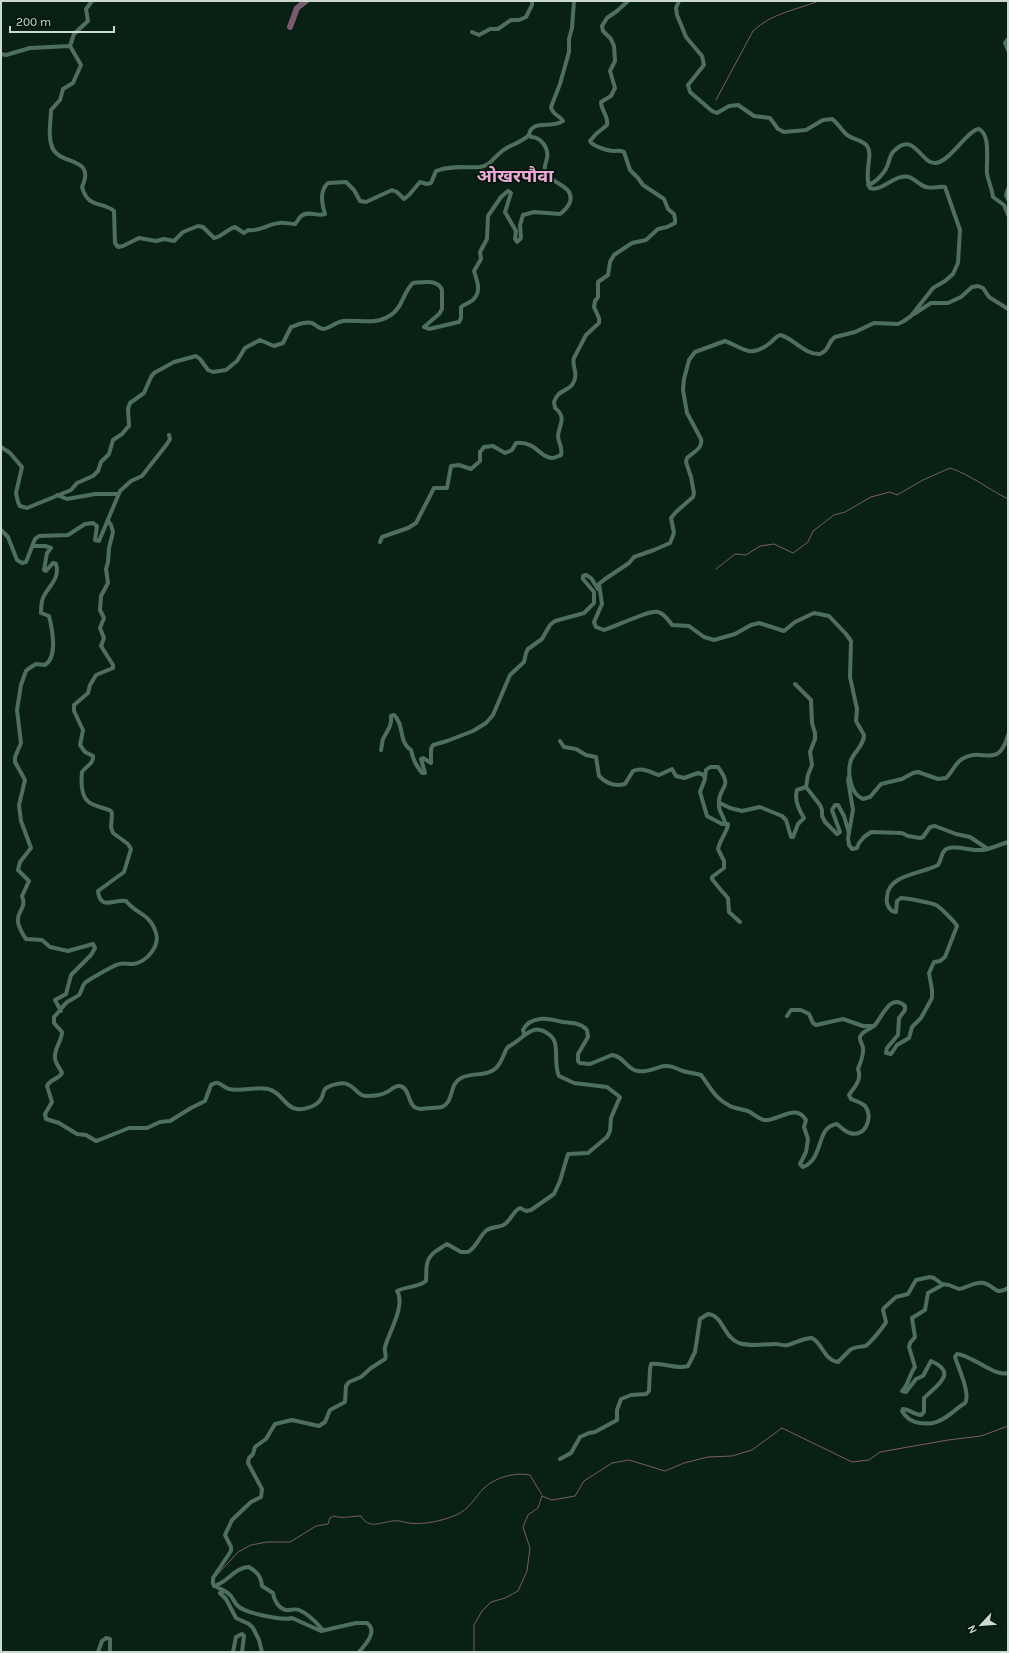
<svg xmlns="http://www.w3.org/2000/svg" width="1009" height="1653" viewBox="0 0 1009 1653" font-family="Karla,'Noto Sans Devanagari',sans-serif">
  <style>
    .lines { fill: none; stroke-linecap: round; stroke-linejoin: round }
    .stream { stroke: #7a5a6f; stroke-width: 1 }
    .river { stroke: #7a5a6f; stroke-width: 6 }
    .minor { stroke: #4d6f5b; stroke-width: 4 }
    .labels { text-anchor: middle; dominant-baseline: central; stroke-width: 3.5; stroke-linejoin: round; paint-order: stroke }
    .district-label { font-size: 18px; font-weight: bold; fill: #eea9d7; stroke: #02170c }
  </style>
  <rect width="100%" height="100%" fill="#092114"/>
  <g class="lines">
    <!-- stream -->
    <path class="stream" d="M716,100L753,31C772,13 796,10 819,1
      M716,569L735,554L746,555L760,546L774,544L793,553L808,542L813,531L834,515L845,512L871,497L890,492L897,495L923,480L950,468C971,475 988,489 1008,499
      M216,1576L238,1552L251,1545L267,1542H290L316,1526L328,1524L330,1518L334,1516C344,1519 351,1516 361,1516C369,1530 381,1522 393,1521C399,1520 403,1522 408,1523C424,1525 442,1521 456,1515C469,1510 475,1497 484,1488C496,1477 515,1472 530,1475L542,1495
      M474,1652V1625L482,1611L491,1602L505,1598L518,1591L527,1571L530,1548L523,1527L528,1515L538,1508L542,1496L552,1500L575,1496L584,1481L612,1463L629,1460L665,1471L684,1463L708,1457L732,1456L752,1450L782,1428L852,1462L869,1460L880,1452L948,1440L981,1436L1008,1426"/>
    <!-- river -->
    <path class="river" d="M290,27L297,8L306,1"/>
    <!-- minor -->
    <path class="minor" d="M679,1L676,8L677,15L686,37L702,56L704,65L688,85L690,92L712,111L717,113L729,106L738,105L754,116L770,118L778,129L784,132L806,130L823,120L832,119C838,123 841,130 847,135C857,142 872,139 869,160C868,169 866,180 870,188C879,192 891,179 901,177C913,174 916,184 926,187C932,189 939,186 945,187L960,230L958,263L953,274L945,281L933,288L911,316L904,321L898,324L874,323L855,332L835,337C827,342 831,349 820,354C804,355 794,338 780,335C775,337 774,340 770,343C750,359 744,348 725,341L695,352L689,360L684,379L683,390L687,413L701,439C703,449 693,452 687,458L686,462L691,477L694,493L693,497L676,512L671,518L674,533L670,543L654,550L634,557L629,563L605,579L599,584L602,604L594,622L596,627L604,630C615,627 648,610 658,612C665,614 668,620 672,625L689,626L704,637L714,640L735,634L751,625L759,623L784,631L795,622L814,613L829,616L846,634L851,641L850,677L857,709L856,721L864,735C864,745 855,751 851,760C847,772 850,794 863,799L870,797L881,784L902,779L913,773L918,772L938,779L946,778C952,773 955,763 962,759C982,746 998,771 1008,735
      M472,32L479,35L490,29H498L511,20H519L526,17L532,5V1
      M1008,39L1005,43L1008,50
      M70,46L81,65L73,83L63,89L60,100L51,110C51,122 47,137 53,149C61,165 96,157 82,187C88,209 102,201 114,211L115,243L118,247L123,246L139,238L156,241L164,239L174,241L183,232L198,226L203,227L214,238C222,237 227,229 235,227L244,233L248,230C260,232 268,224 279,223C284,222 290,224 295,224C297,222 299,218 301,216C308,210 318,217 325,214C322,204 319,191 328,183L346,182L354,190L360,201L366,202L392,190L397,192L404,199L409,195L420,182L427,184L431,183L436,171C450,165 466,168 480,167C492,165 495,155 505,149C513,144 522,142 529,135
      M1,54L6,55L30,48L70,46L74,34L88,21L86,9L92,1
      M868,185C876,183 886,171 888,164C890,158 890,154 895,150C915,131 921,165 936,163C952,160 967,130 979,129C991,135 986,161 987,173C988,181 992,188 993,197L1004,205L1008,215
      M1008,189L1006,195L1008,199
      M914,314L931,303H948L961,297L972,287L978,286L983,288L989,297L1008,309
      M1,447L10,453L22,467L16,493L18,502L20,506L27,508L71,490L77,483L93,476L98,471L101,462L109,454L113,440L122,434L127,428L129,426L128,409L130,403L144,393L151,377L154,373L174,362L196,356L200,359L208,370L213,372L226,370L237,361L245,348L260,340L274,346L283,343L291,327C297,325 305,321 312,323C315,324 318,328 323,329C328,329 336,322 343,321C360,319 374,326 391,315C403,307 403,292 413,283C424,282 438,279 442,290V309L439,314L424,327L429,329L459,322L461,318V307C465,304 469,303 473,300C482,291 477,281 474,271L481,259L480,252L487,239L488,216L501,197L508,191L511,193L505,212L516,231L515,239L517,242L521,238L520,225L523,215L534,212L560,214C564,211 568,207 570,202C575,184 548,184 545,170C544,167 546,162 547,158C549,148 541,137 531,137L529,134C533,119 552,129 563,121C560,115 552,115 551,107L560,84L569,52V39L572,28L574,1
      M57,495L67,499L95,494H118
      M108,521L111,525L113,532L109,548L108,562L106,569L108,583L101,596L100,610L104,618L100,628L104,638L101,646L113,665V668L96,675L90,685L88,693L74,705V711L83,730L80,745L85,752L93,756C94,764 86,766 82,772C81,782 80,799 92,804C98,807 105,808 111,811L112,814L111,827L113,833L128,844L131,849L124,872L98,891C100,911 114,899 126,901C137,915 150,913 156,933C160,946 147,962 133,964C127,964 122,962 116,965C106,970 95,976 86,982C82,985 82,991 79,995C75,998 70,1000 66,1003C62,1007 58,1013 54,1017V1023L62,1032C62,1041 54,1048 55,1058C55,1063 60,1068 62,1073C58,1080 50,1079 47,1086L52,1102L45,1114L46,1119L59,1123L77,1134L86,1135L96,1141L99,1140L129,1128H147L160,1122L170,1121L191,1108L205,1101L211,1085C220,1079 221,1087 229,1089C243,1092 259,1085 271,1090C282,1094 286,1108 297,1109C305,1110 317,1106 321,1099C324,1095 322,1091 326,1088C331,1085 343,1081 349,1085C356,1088 358,1096 366,1096C372,1096 382,1095 387,1092C391,1090 395,1085 400,1086C412,1089 406,1109 421,1109C426,1108 438,1108 442,1107C455,1101 448,1085 461,1078C473,1072 485,1077 495,1069C502,1063 503,1055 507,1048C510,1045 514,1044 517,1041C529,1032 536,1023 551,1036C560,1044 553,1065 559,1076L574,1083L607,1087L620,1097L611,1118L610,1131L607,1137L588,1153L568,1154L560,1181L554,1194L531,1210L526,1211L520,1208C513,1211 511,1220 505,1224C500,1228 493,1226 487,1230C479,1236 477,1247 468,1252H461L447,1244C443,1246 440,1249 436,1251C424,1260 427,1268 426,1281C417,1288 407,1286 397,1291C406,1305 389,1332 385,1347C384,1352 387,1355 385,1359L371,1368L361,1377L349,1382L346,1386L345,1402L330,1410L325,1422L319,1426L292,1420L275,1424L266,1439L255,1447L253,1454L249,1458L248,1463L262,1489L261,1497L251,1502L232,1520L225,1535L231,1547V1551L213,1578V1584C217,1589 224,1589 229,1594C233,1597 234,1603 238,1606C245,1613 283,1621 292,1618L321,1631L356,1623H367C378,1631 366,1644 359,1652
      M1,530L8,537L17,560L22,563L26,562L35,539L39,536L68,535L85,524L93,523L97,526L95,540L99,541L120,491L131,481L142,476L167,444L170,439L169,435
      M380,542L382,537L408,528L416,523L434,488H447L451,466L459,465L471,469L480,461V452L484,447L493,446L505,453L512,450L516,443C536,441 540,458 552,458C555,458 558,456 561,455C563,448 559,444 558,437C558,426 568,418 555,408L554,402C558,390 566,392 572,385C580,374 571,366 574,358L586,335L599,323V318L594,307L595,301L598,297V282L608,275L610,262L614,255L632,243L646,240L658,229L667,227L675,223V219L674,214L668,209L664,199L643,185L638,178L630,170L624,152C620,150 619,151 614,151C608,151 592,146 590,141L596,134L607,125C609,117 601,110 601,102L611,96L615,88L610,71L615,61L614,46L611,39L603,31L602,26L607,18L617,11L628,1
      M32,546H45L51,548L47,553L44,570L46,571L53,563L56,564C60,577 51,584 45,594C41,599 41,607 41,613L49,616C52,628 58,657 45,665L36,664L28,669L26,671L21,685L17,710L21,743L15,757V762L25,780L19,805L21,821L31,848L20,862L18,870L29,881L22,896C27,909 17,910 18,921C18,926 23,935 26,939L42,940L50,947L68,951L93,944L95,948L91,955L71,975L66,994L55,1000L61,1011
      M795,684L811,700L812,723L815,733V739L810,752L812,765L808,775L806,787
      M560,741L564,747L576,749L586,755L596,757L599,776C606,783 615,787 625,784L633,771C642,767 650,772 659,775L672,769L676,776L684,778L698,773L704,775L705,779L700,792L707,816L722,824H728C728,831 720,839 718,849L724,861V868L712,877V879L720,889L728,898L729,912L740,922
      M381,750C382,746 382,742 383,739C387,731 392,726 391,716L394,715C405,725 398,742 411,750C413,760 416,765 422,773H425L421,759L423,758L431,763V749L433,745L447,741L473,731L486,723L493,715L510,675L524,662L526,653L528,649L542,639L550,625L555,621L584,613L594,603V592L583,579V576L586,575L591,578L598,589
      M705,777L706,770L710,767H718C735,790 717,786 719,804
      M725,824C725,816 718,813 719,804L720,803L730,808L742,811L760,807L782,816L786,820L791,837H793L798,824L804,818C799,810 794,799 797,790L806,787L820,805L822,810V816L825,822L837,834L840,832L832,810L835,805H838L844,816L849,833
      M988,849L1008,842
      M787,1016L791,1010H801L809,1014L813,1023L816,1025L843,1019L863,1026H874
      M524,1034L523,1030C531,1014 550,1019 563,1022C572,1023 581,1023 587,1030L588,1037L578,1054V1061L580,1063L590,1064L612,1055C624,1056 627,1070 638,1071C648,1073 656,1067 665,1066C673,1065 676,1069 683,1071C689,1073 695,1073 701,1075C711,1088 714,1098 730,1106C736,1109 742,1109 748,1111C754,1114 757,1118 764,1120C777,1122 796,1102 806,1120L804,1127L808,1139L806,1152L800,1164L803,1167C825,1158 815,1127 837,1124C841,1127 845,1132 850,1133C865,1138 874,1117 865,1106C861,1102 856,1101 851,1099L849,1095C855,1086 862,1080 858,1069C860,1063 864,1056 863,1048C863,1045 859,1040 860,1037C861,1032 870,1029 874,1026C882,1018 890,992 905,1006V1010L899,1018L898,1035L887,1048L886,1053L891,1054L897,1045L909,1038L912,1027L921,1018L932,998V990L929,973L934,962L940,961L945,957L957,926C955,922 940,907 936,905C931,903 907,898 901,898L897,901L896,912L892,911C888,907 886,904 887,897C888,874 922,874 938,865C941,861 941,855 944,851C951,842 977,854 988,849L970,837L956,834L935,826L930,827L923,837L920,838L908,836L902,833L871,832L864,837L859,843L857,848L852,849L849,845L848,838L853,810L848,780L849,776
      M944,1284L928,1293L925,1310L912,1318L915,1337L910,1343L909,1347L915,1367C909,1375 909,1384 902,1391L906,1392L916,1379L923,1376L931,1361C959,1373 936,1386 924,1398V1412L921,1415C913,1415 910,1409 903,1409L902,1411C906,1418 912,1422 920,1423C924,1423 929,1424 933,1423C945,1421 955,1409 965,1403C971,1394 958,1367 955,1357L957,1354C972,1355 994,1377 1008,1373
      M560,1459L571,1453L580,1437L589,1433L595,1432L617,1420V1410L621,1399L631,1395L646,1394L649,1391L650,1369L651,1364C664,1362 676,1370 688,1366L695,1352L700,1319L708,1314C723,1315 723,1337 739,1343C751,1347 763,1344 776,1344C780,1344 783,1346 788,1345C796,1343 803,1338 812,1338C823,1344 824,1360 838,1362C842,1358 846,1354 850,1350C854,1347 860,1347 865,1346C869,1345 884,1326 886,1322L883,1310L884,1308L896,1297L908,1294L916,1280L930,1277L934,1278L942,1284L949,1285L959,1289C967,1288 975,1281 984,1283C996,1286 994,1296 1008,1288
      M214,1586C227,1583 235,1567 249,1567C257,1572 261,1576 262,1586L273,1593C274,1600 278,1608 286,1610C290,1611 294,1608 299,1610C307,1613 317,1623 323,1630
      M223,1591L220,1593L226,1599L236,1618L249,1624L253,1628L259,1640L262,1652
      M98,1652L102,1641L106,1638L110,1639V1652
      M233,1652L236,1637L242,1634L244,1636L242,1652"/>
  </g>
  <g class="labels">
    <!-- district labels -->
    <g class="district-label">
      <text x="515" y="176">ओखरपौवा</text>
    </g>
  </g>
  <!-- border -->
  <rect width="1009" height="1653" fill="none" stroke="#cbd9d0" stroke-width="4"/>
  <!-- north arrow -->
  <g transform="translate(981 1625) rotate(244)" stroke="#02170c" stroke-width="3" paint-order="stroke">
  <path d="M0-3L7 15L0 10L-7 15Z" fill="#cbd9d0"/>
  <text y="-6" font-size="11" font-weight="bold" text-anchor="middle" fill="#cbd9d0">N</text>
  </g>
  <!-- scale -->
  <path d="M10 26v6h104v-6" fill="none" stroke="#cbd9d0" stroke-width="2"/>
  <text x="16" y="26" font-size="12" fill="#cbd9d0" stroke="#02170c" stroke-width="3" paint-order="stroke">200 m</text>
</svg>
